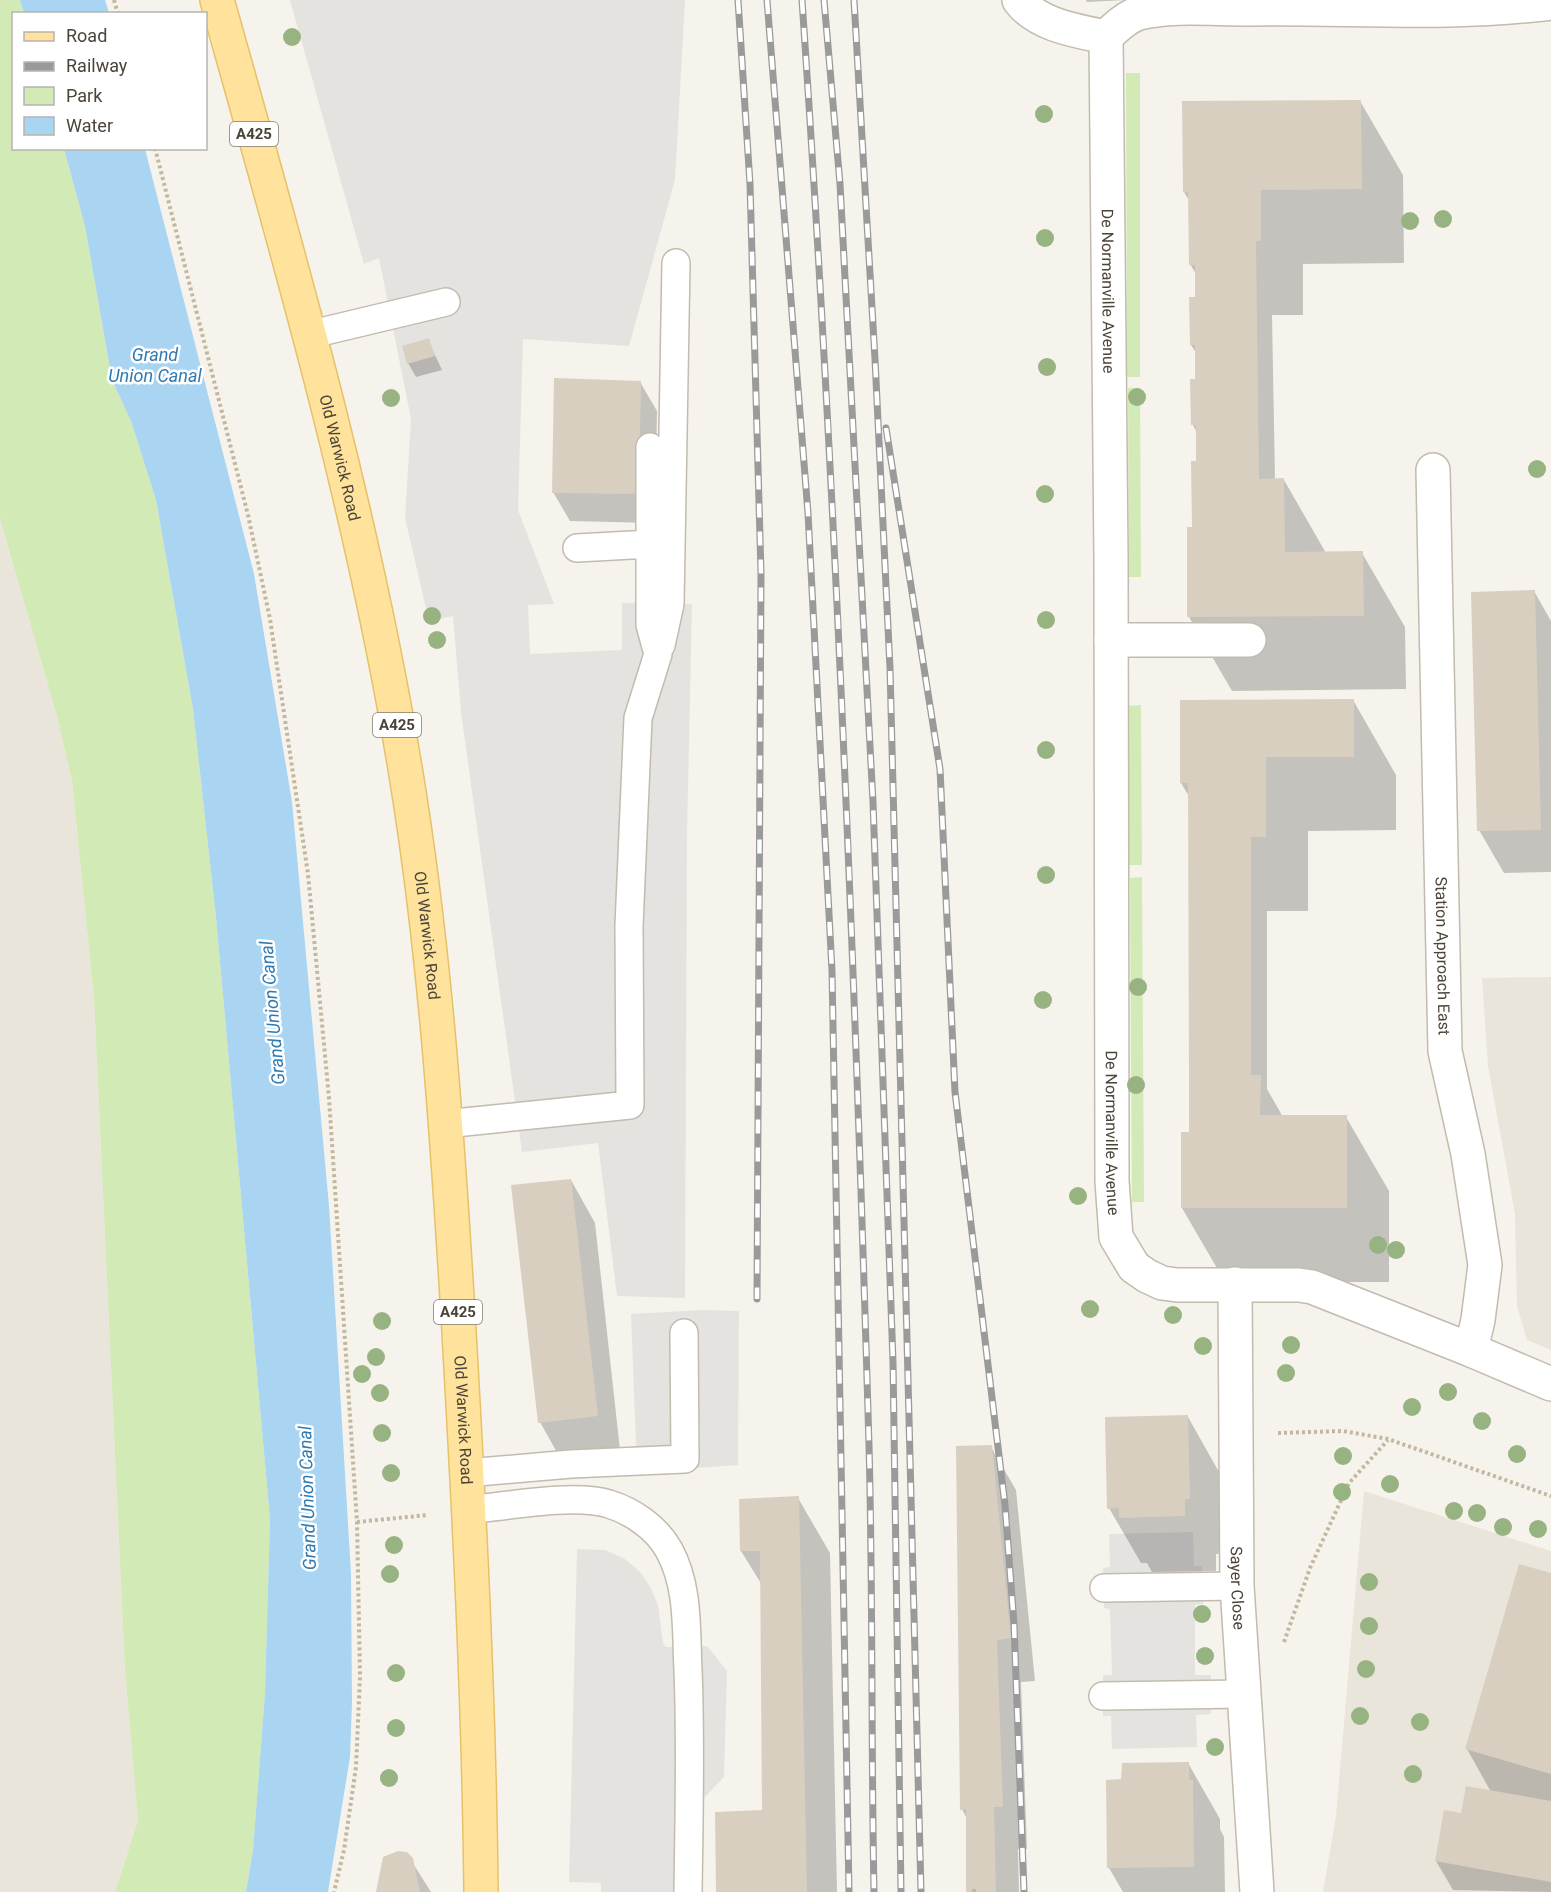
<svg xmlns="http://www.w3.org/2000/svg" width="1551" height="1892" viewBox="0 0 1551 1892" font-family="Roboto,sans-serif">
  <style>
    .residential { fill: #eae5da }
    .green { fill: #d2eab5 }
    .parking { fill: #e5e3e0 }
    .water { fill: #a9d4f2 }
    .shadow { fill: #0003 }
    .building { fill: #d8cfc1 }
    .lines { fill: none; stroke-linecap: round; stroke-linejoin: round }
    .service-casing { stroke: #c2bbae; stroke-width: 30 }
    .minor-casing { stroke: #c2bbae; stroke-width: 36 }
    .primary-casing { stroke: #e6c16a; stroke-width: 36 }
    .path { stroke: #c4b79f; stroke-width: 4; stroke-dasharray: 3 3; stroke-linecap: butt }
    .service { stroke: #fff; stroke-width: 27 }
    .minor { stroke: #fff; stroke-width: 33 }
    .primary { stroke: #ffe39c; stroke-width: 33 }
    .rail-casing { stroke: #9a9a9a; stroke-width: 7 }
    .rail { stroke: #fff; stroke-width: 4.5; stroke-dasharray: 14; stroke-linecap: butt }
    .tree { fill: #97b381 }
    .labels { text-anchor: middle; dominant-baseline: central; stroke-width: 5; stroke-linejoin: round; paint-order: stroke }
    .shield { fill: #fff; stroke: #817c74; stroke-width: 1.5 }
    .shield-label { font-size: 15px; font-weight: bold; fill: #4b4439 }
    .street-label { font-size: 16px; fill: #4b4439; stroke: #fff }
    .water-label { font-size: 18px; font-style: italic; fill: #2e7ab2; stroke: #fff }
  </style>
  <rect width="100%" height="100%" fill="#f6f3ec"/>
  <!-- residential -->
  <path class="residential" d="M0,519L57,716L72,781L94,998L125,1671L138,1820L115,1892H0Z
    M1551,977V1350L1527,1340L1517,1306L1515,1214L1488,1066L1482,978Z
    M1364,1491L1551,1551V1892H1323L1336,1816Z"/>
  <!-- green -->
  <path class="green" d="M0,0H20L24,13L14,14V148L64,149L85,226L112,380L131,421L156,500L193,709L216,917L270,1519L265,1693L253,1850L246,1892H115L138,1820L125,1671L94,998L72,781L57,716L0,519Z
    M1126,73H1140V377H1127Z
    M1128,388H1140L1141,577H1129Z
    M1141,705L1142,865H1129L1128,706Z
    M1142,877L1144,1202H1132L1130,878Z"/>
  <!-- parking -->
  <path class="parking" d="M290,0H685L675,180L629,346L523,339L518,510L554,604L528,605L530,654L622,650V603L692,604L687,835L685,1298L617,1296L598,1143L522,1152L461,712L453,616L429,621L405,518L411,419L379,258L364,264Z
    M702,1310L739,1311L738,1465L637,1472L631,1314Z
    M1193,1532L1194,1566H1202L1203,1604L1195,1605V1675H1211V1714L1196,1715L1197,1747L1112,1749L1111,1716H1103V1675H1112L1110,1609L1104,1608L1103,1568L1110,1567L1109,1534Z
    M577,1549L605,1550L625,1559L641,1573L651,1588L658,1605L663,1643L666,1647L707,1646L727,1671L724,1777L703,1799L701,1892H601V1883L569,1882Z"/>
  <!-- water -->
  <path class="water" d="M20,0H105L109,13H24Z
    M64,149H145L254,574L292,802L329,1206L351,1574L352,1703L350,1757L328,1892H246L253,1850L265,1693L270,1519L216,917L193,709L156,500L131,421L112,380L85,226Z"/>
  <!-- shadow -->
  <path class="shadow" d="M1086,0H1126L1087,2Z
    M1360,101L1403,175L1404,263L1303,264V315H1272L1275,480H1284L1326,553H1362L1405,627L1406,689L1232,691L1189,617L1188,528H1194L1197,462V433L1193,425L1197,354L1191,345L1197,299L1196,274L1190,264V202L1184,192L1183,103Z
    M428,340L442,370L416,377L408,363Z
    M640,382L657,411L655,523L570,521L553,492Z
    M1534,591L1551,621V872L1504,873L1479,830Z
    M1353,700L1396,775V830L1308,831V911H1267V1089L1283,1117H1346L1389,1191V1282H1225L1182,1208L1190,1133V798L1181,783V701Z
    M571,1180L595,1223L621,1459L564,1465L540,1422Z
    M1188,1417L1219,1472L1221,1554H1216V1571L1152,1572L1147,1563H1141L1109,1508Z
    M991,1447L1016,1490L1035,1681L1021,1682L1027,1849H1018L1019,1892H968L967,1819L962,1809Z
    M798,1498L830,1553L837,1892H718L763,1812L762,1585L741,1551Z
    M1551,1575V1892L1453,1890L1436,1861L1463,1815L1491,1792L1467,1749Z
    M1188,1763L1220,1819V1829L1224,1837L1225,1892H1123L1109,1868Z
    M390,1854H407L431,1892H377L385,1858Z"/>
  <!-- building -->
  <path class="building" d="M1361,100L1362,189L1261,190V241H1256L1259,479L1284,478L1285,552L1363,551L1364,616L1187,617V527H1192L1191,461H1196V425H1191L1190,379H1195V345H1190L1189,297H1195V265H1189L1188,192H1183L1182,101Z
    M429,338L435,356L407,364L402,346Z
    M554,378L641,381L639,494L552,493Z
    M1535,590L1541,830L1477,831L1471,592Z
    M1354,699V757H1266V837H1251V1075H1261L1260,1115H1347V1208H1181V1132H1189V1075L1188,783H1180V700Z
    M571,1179L598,1416L538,1423L511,1185Z
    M1188,1415L1190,1499H1185V1516L1119,1518V1508L1107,1509L1105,1417Z
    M992,1445L1011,1638L997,1640L1003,1807H994L996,1892H966V1809L960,1810L956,1446Z
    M799,1496L807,1892H716L715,1812L762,1810L760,1551H740L739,1499Z
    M1519,1564L1551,1573V1774L1465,1749Z
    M1189,1762V1780H1193L1194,1867L1107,1868L1106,1780L1121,1779L1122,1763Z
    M1466,1786L1551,1801V1882L1435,1861L1444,1810L1461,1813Z
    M398,1851L407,1852L413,1858L420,1892H376L383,1857Z"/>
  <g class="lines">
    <defs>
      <path id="service" d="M308,335L446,302
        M577,548L650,544
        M661,645L670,604L676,263
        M445,1124L630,1105L629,926L638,718L658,654L650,625V447
        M467,1473L571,1464L685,1459L684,1333
        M469,1510C506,1506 576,1493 609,1504C632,1511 657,1528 669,1550C689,1586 686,1630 688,1670C691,1744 689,1818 688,1892
        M1104,1588L1237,1586
        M1103,1696L1244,1694"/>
      <g id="minor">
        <path d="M1019,0C1037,25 1077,31 1106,37"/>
        <path id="s1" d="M1106,37L1111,559L1112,1181L1116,1237L1134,1267L1147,1276L1162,1283L1177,1285H1299L1312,1287L1471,1350"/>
        <path d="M1106,37C1115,28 1126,17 1139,13C1172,5 1211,9 1244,9C1346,7 1449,16 1551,3"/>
        <path id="s2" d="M1433,470L1445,1051L1468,1154L1485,1265L1478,1320L1471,1350L1551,1384"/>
        <path d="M1111,640H1249"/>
        <path id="s3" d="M1235,1284L1237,1586L1257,1892"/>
      </g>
      <g id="primary">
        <path id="s4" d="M217,0C288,253 362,508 405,768C435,948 447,1131 458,1314C469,1507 479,1699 481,1892"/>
      </g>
    </defs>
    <!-- service casing -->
    <use href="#service" class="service-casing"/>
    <!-- minor casing -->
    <use href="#minor" class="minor-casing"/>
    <!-- primary casing -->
    <use href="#primary" class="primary-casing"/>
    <!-- path -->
    <path class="path" d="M114,0L118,14
      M155,148L248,515L270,619L308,874L329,1098L357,1522L360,1677L356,1767L344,1850L334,1892
      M1278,1433L1343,1431L1388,1439L1551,1496
      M357,1522L428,1515
      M1284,1642L1310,1568L1349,1483L1388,1440
      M974,1892V1889"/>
    <!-- service -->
    <use href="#service" class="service"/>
    <!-- minor -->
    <use href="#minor" class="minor"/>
    <!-- primary -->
    <use href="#primary" class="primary"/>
    <defs>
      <path id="rail" d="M738,0L750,184L761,573L757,1299
        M767,0L808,513L832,971L849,1892
        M802,0C835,481 855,963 869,1445C873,1594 871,1743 874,1892
        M824,0L840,184L873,802L893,1362L901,1892
        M854,0L875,359L890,668L921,1892
        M886,428L940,769L955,1092L1005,1505L1014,1624L1024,1892"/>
    </defs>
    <!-- rail casing -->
    <use href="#rail" class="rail-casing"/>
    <!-- rail -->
    <use href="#rail" class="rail"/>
  </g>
  <!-- trees -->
  <g class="tree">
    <circle cx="292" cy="37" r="9"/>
    <circle cx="1044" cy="114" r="9"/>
    <circle cx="1443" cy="219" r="9"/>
    <circle cx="1410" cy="221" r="9"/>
    <circle cx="1045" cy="238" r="9"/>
    <circle cx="1047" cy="367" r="9"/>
    <circle cx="1137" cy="397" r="9"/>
    <circle cx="391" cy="398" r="9"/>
    <circle cx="1537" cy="469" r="9"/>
    <circle cx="1045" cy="494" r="9"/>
    <circle cx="432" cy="616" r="9"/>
    <circle cx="1046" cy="620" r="9"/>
    <circle cx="437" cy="640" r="9"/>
    <circle cx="1046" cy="750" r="9"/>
    <circle cx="1046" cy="875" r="9"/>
    <circle cx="1138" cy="987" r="9"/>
    <circle cx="1043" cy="1000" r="9"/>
    <circle cx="1136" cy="1085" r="9"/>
    <circle cx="1078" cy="1196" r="9"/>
    <circle cx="1378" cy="1245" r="9"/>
    <circle cx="1396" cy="1250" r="9"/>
    <circle cx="1090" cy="1309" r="9"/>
    <circle cx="1173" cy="1315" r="9"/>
    <circle cx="382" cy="1321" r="9"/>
    <circle cx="1291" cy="1345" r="9"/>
    <circle cx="1203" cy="1346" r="9"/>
    <circle cx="376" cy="1357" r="9"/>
    <circle cx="1286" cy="1373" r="9"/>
    <circle cx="362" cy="1374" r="9"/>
    <circle cx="1448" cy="1392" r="9"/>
    <circle cx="380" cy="1393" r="9"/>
    <circle cx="1412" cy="1407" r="9"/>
    <circle cx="1482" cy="1421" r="9"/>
    <circle cx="382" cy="1433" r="9"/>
    <circle cx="1517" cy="1454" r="9"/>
    <circle cx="1343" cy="1456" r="9"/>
    <circle cx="391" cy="1473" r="9"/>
    <circle cx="1390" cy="1484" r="9"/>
    <circle cx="1342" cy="1492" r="9"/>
    <circle cx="1454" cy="1511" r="9"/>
    <circle cx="1477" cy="1513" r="9"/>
    <circle cx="1503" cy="1527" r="9"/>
    <circle cx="1538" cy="1529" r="9"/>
    <circle cx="394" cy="1545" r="9"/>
    <circle cx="390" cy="1574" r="9"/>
    <circle cx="1369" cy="1582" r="9"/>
    <circle cx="1202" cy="1614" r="9"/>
    <circle cx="1369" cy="1626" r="9"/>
    <circle cx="1205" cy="1656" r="9"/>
    <circle cx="1366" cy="1669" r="9"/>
    <circle cx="396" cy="1673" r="9"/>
    <circle cx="1360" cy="1716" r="9"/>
    <circle cx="1420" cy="1722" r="9"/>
    <circle cx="396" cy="1728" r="9"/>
    <circle cx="1215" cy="1747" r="9"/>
    <circle cx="1413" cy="1774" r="9"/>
    <circle cx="389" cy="1778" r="9"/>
  </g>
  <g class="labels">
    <!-- shield labels -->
    <g class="shield">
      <rect x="230" y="122" width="48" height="24" rx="4.5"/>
      <rect x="373" y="713" width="48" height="24" rx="4.5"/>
      <rect x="434" y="1300" width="48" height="24" rx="4.5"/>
    </g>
    <g class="shield-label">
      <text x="254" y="134">A425</text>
      <text x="397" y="725">A425</text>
      <text x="458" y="1312">A425</text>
    </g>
    <!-- street labels -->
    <g class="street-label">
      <text stroke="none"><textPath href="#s1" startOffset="254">De Normanville Avenue</textPath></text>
      <text stroke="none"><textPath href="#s4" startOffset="474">Old Warwick Road</textPath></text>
      <text stroke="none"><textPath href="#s4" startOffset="960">Old Warwick Road</textPath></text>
      <text stroke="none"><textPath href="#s2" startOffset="486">Station Approach East</textPath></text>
      <text stroke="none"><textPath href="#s1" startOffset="1096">De Normanville Avenue</textPath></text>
      <text stroke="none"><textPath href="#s4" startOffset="1446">Old Warwick Road</textPath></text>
      <text stroke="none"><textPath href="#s3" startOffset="304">Sayer Close</textPath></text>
    </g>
    <!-- water labels -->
    <g class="water-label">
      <text x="155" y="354">Grand<tspan x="155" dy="21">Union Canal</tspan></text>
      <text transform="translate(272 1013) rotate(-95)">Grand Union Canal</text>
      <text transform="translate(307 1498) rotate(-92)">Grand Union Canal</text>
    </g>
  </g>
  <!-- legend -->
  <rect x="12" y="12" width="195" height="138" fill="#ffffff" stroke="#b7b4b0" stroke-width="1.5"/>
  <rect x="24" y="32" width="30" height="9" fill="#ffe39c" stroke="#b7b4b0" stroke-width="1.5"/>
  <text x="66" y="42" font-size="18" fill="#4b4439">Road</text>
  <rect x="24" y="62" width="30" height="9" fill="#9a9a9a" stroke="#b7b4b0" stroke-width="1.5"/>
  <text x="66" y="72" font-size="18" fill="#4b4439">Railway</text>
  <rect x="24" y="87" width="30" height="18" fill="#d2eab5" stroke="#b7b4b0" stroke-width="1.5"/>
  <text x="66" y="102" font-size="18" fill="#4b4439">Park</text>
  <rect x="24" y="117" width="30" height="18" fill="#a9d4f2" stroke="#b7b4b0" stroke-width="1.5"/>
  <text x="66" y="132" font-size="18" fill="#4b4439">Water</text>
</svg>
